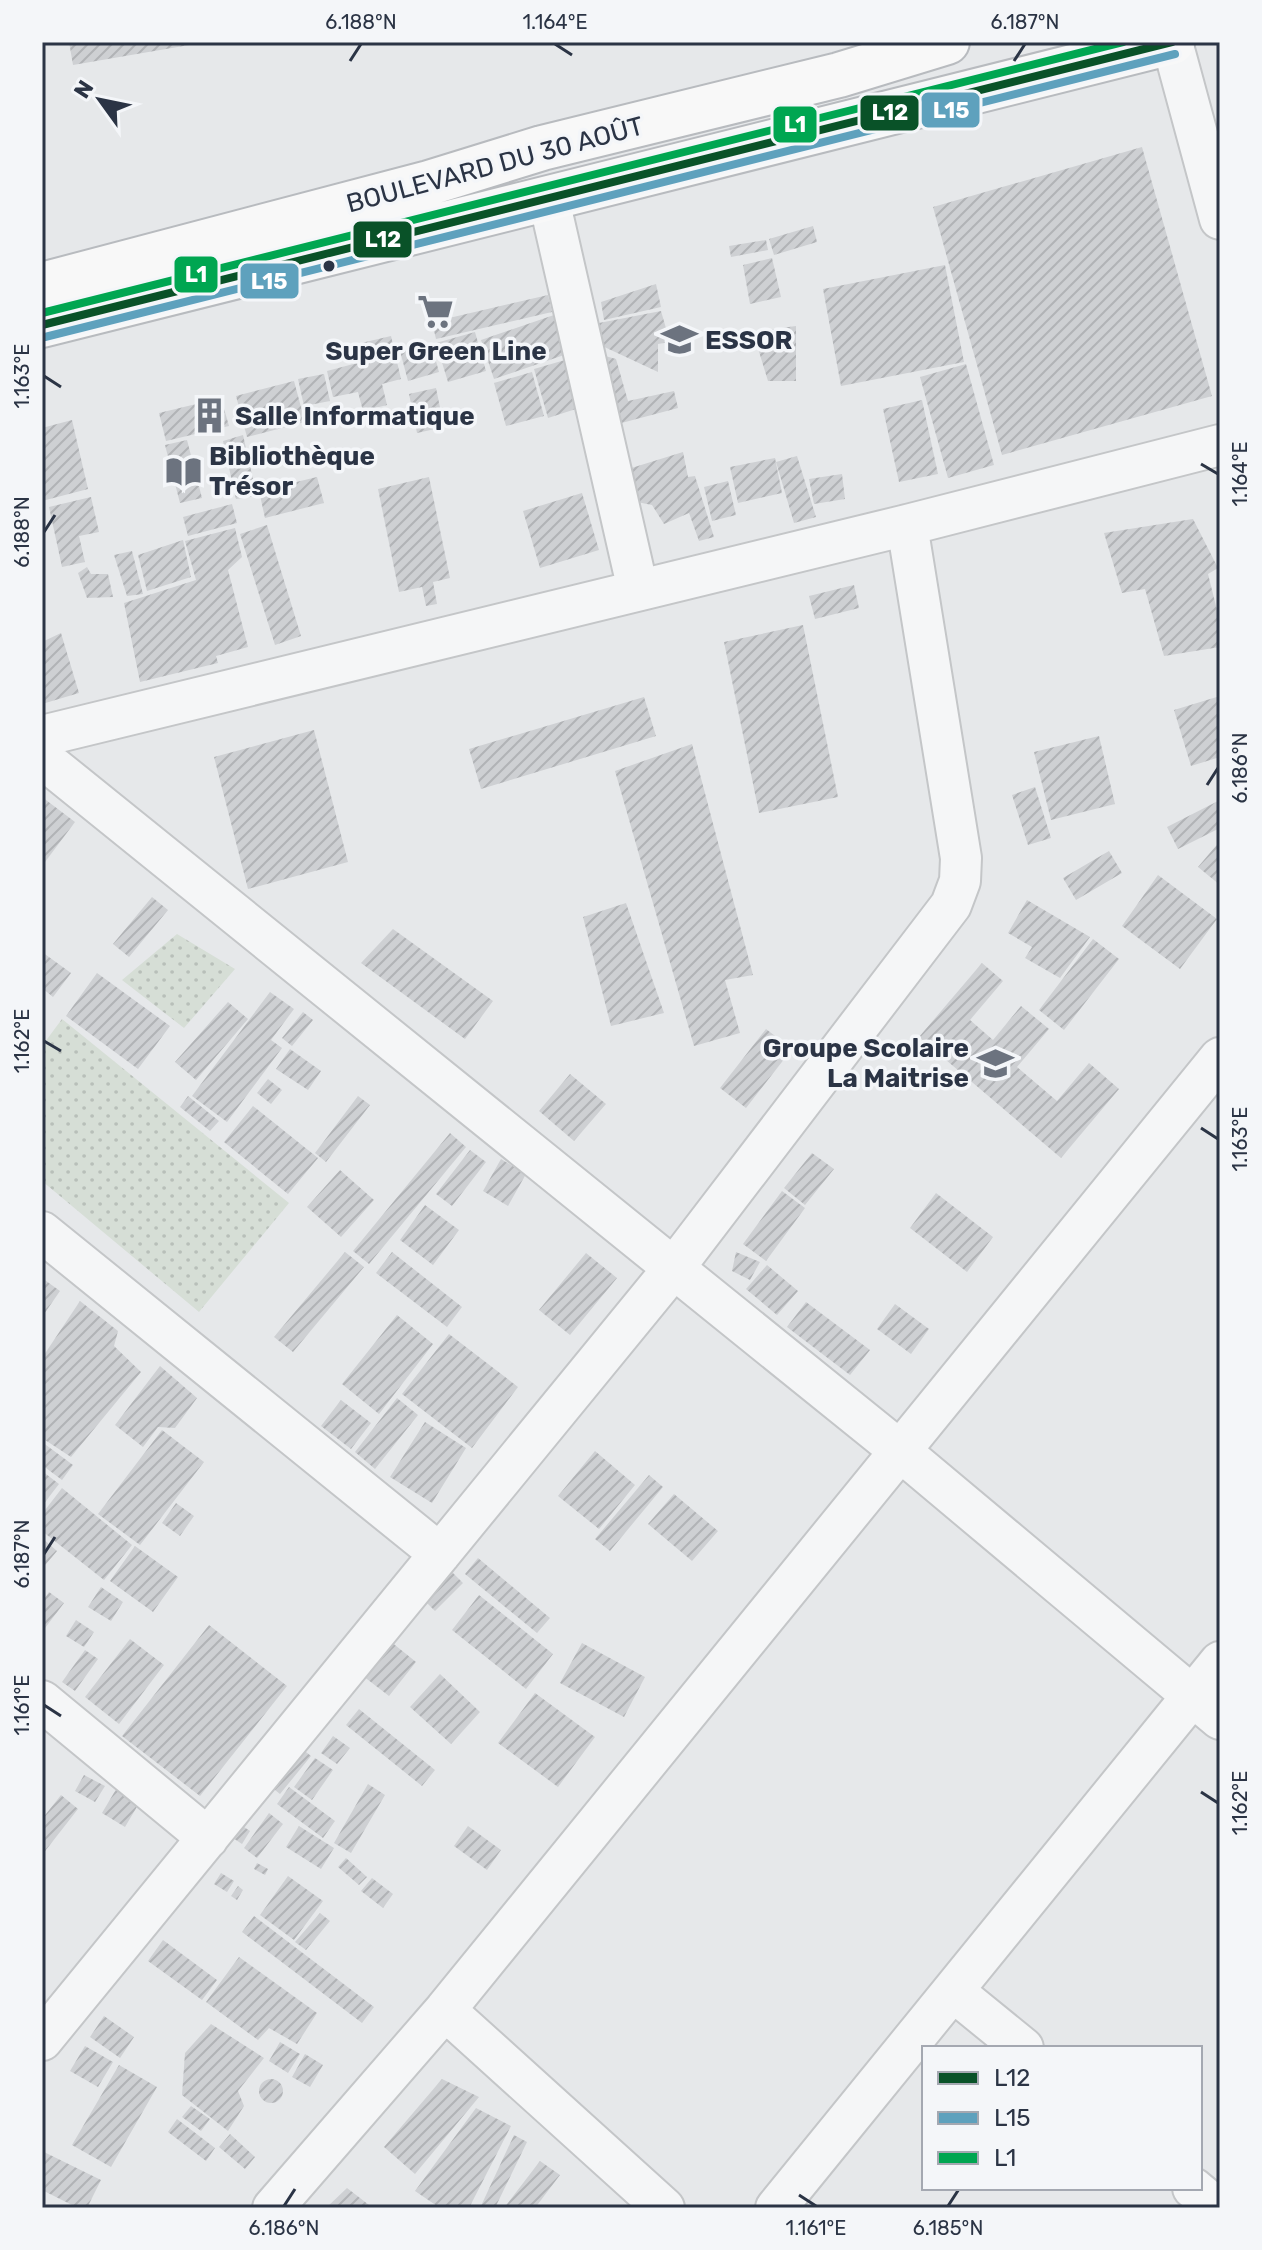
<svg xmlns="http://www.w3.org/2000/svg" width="1262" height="2250" viewBox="0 0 1262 2250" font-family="Rubik,sans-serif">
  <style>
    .grass { fill: url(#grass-dots) }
    .building { fill: url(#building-hatch) }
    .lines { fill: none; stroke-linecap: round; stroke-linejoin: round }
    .minor-casing { stroke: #c4c6c8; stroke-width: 44 }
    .trunk-casing { stroke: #b8bbbf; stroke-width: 48 }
    .minor { stroke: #f5f6f7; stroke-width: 40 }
    .trunk { stroke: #f8f8f8; stroke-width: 44 }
    .bus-1-casing { stroke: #f4f6f9; stroke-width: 14 }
    .bus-2-casing { stroke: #f4f6f9; stroke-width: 14 }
    .bus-3-casing { stroke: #f4f6f9; stroke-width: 14 }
    .bus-1 { stroke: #095228; stroke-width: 8 }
    .bus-2 { stroke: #5ea1bd; stroke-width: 8 }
    .bus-3 { stroke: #00a651; stroke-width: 8 }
    .ticks { fill: none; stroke: #2b3445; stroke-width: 3 }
    .bus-dot { fill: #2b3445; stroke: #f4f6f9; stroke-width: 3 }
    .labels { text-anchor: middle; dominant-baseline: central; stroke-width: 7; stroke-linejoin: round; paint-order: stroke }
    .street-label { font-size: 26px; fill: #2b3445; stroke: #f4f6f9 }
    .poi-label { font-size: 26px; font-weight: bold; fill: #2b3445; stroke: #f4f6f9; text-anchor: start }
    .line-badge { stroke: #f4f6f9; stroke-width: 3 }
    .badge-label { font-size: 22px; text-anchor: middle; font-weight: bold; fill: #fff }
    .neatline { fill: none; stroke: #2b3445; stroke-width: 3 }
    .ticks-label { font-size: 20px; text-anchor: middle; fill: #2b3445 }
  </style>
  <defs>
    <pattern id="grass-dots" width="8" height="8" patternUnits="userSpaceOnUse" patternTransform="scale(2)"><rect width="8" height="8" fill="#d6ded6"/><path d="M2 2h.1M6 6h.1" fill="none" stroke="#b8bfb9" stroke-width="1.8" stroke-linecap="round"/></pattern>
    <pattern id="building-hatch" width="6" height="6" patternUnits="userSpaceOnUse" patternTransform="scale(2)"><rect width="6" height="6" fill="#ced0d3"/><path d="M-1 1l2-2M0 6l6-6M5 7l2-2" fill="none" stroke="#b1b3b6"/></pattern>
  </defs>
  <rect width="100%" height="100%" fill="#e6e8ea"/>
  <!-- grass -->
  <path class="grass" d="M177,934L235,969L184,1028L122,980Z
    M62,1019L289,1203L199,1312L42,1181V1046Z"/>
  <!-- building -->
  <path class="building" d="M69,42H195V44L73,65Z
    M1142,147L1212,396L1002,455L933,207Z
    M813,226L817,242L774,255L769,239Z
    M766,240L768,250L731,257L729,246Z
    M772,258L781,297L750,304L743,265Z
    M945,265L964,362L841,386L823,289Z
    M656,284L661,307L604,320L601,302Z
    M548,295L552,312L436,339L432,322Z
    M661,311L670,342L658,344V372L598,344L599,323Z
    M554,315L567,354L494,379L481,340Z
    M796,326V381H768L753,332Z
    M475,332L486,371L448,382L436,343Z
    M391,336L401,379L382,384L387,405L363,411L358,392L333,397L327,371L361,362L357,344Z
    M431,343L439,372L408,381L400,351Z
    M598,354L616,359L628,401L674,391L678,408L614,425Z
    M565,360L579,408L548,418L534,369Z
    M966,364L994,465L948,478L920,377Z
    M532,372L544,416L506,426L494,383Z
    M324,374L330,401L304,406L298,379Z
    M294,381L305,422L247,437L236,396Z
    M436,388L444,427L417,433L409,394Z
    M221,398L229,426L166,441L159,413Z
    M922,400L938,474L899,482L883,409Z
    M72,420L88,489L42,501V428Z
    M243,435L257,496L236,499L223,441Z
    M187,440L202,498L180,503L165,445Z
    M683,452L688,477L695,476L714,537L699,541L689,513L664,524L652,505L637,502L625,470Z
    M797,456L816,517L794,523L776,462Z
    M775,458L782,493L738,503L730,467Z
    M842,474L845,499L814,504L809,479Z
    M317,477L324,503L265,518L259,491Z
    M429,477L450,578L433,582L437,604L426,606L422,587L399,592L378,489Z
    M728,481L736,515L712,521L704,487Z
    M582,493L599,550L540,568L523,511Z
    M91,497L99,532L79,536L85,562L62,567L49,507Z
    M232,504L237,523L188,536L183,517Z
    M1193,519L1218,568L1208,574L1220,622V647L1164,656L1145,589L1122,593L1104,533Z
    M267,525L301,636L275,645L240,534Z
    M235,528L242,557L228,570L248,647L216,656L218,663L140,682L124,603L196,580L185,541Z
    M183,540L191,577L147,591L138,555Z
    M132,551L143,594L127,596L114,555Z
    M87,567L91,574H108L113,597L87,598L78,573Z
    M854,585L859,608L815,619L809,596Z
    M803,625L838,797L759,813L724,642Z
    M61,633L79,693L42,704V642Z
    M1220,696V757L1191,766L1174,710Z
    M644,697L656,736L481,789L469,749Z
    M314,730L348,862L248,889L214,757Z
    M1099,736L1115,804L1051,820L1034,752Z
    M692,744L753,975L725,980L740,1033L694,1046L615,771Z
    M1035,787L1051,838L1028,845L1012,795Z
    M42,797L75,822L42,866Z
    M1220,800V828L1178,849L1167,827Z
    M1220,841V885L1198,867Z
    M1109,851L1122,873L1076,900L1063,878Z
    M1158,875L1217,919L1180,969L1122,926Z
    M152,897L168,910L129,957L113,944Z
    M1027,900L1090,937L1060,978L1025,958L1032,947L1008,933Z
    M626,903L664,1013L611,1026L583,917Z
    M393,929L493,1001L465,1039L361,963Z
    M1093,939L1119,959L1064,1030L1039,1010Z
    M42,952L71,973L53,997L42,988Z
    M982,963L1003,981L970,1020L993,1040L1021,1006L1049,1029L1017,1067L1057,1101L1089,1063L1119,1089L1061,1158L919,1037Z
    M97,973L170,1026L138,1069L66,1016Z
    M270,992L294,1009L271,1040L282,1048L227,1122L192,1096Z
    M228,1002L248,1019L196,1080L175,1062Z
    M303,1012L313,1020L292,1046L282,1038Z
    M766,1029L792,1049L746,1108L720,1088Z
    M290,1049L321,1071L308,1090L276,1069Z
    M570,1074L606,1104L574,1141L539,1111Z
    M268,1079L282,1090L271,1104L257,1093Z
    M188,1096L219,1121L210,1131L180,1107Z
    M358,1096L370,1105L326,1162L315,1153Z
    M253,1106L318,1158L288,1194L224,1142Z
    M450,1133L466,1147L369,1264L353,1251Z
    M470,1150L486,1162L452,1206L436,1194Z
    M812,1153L834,1169L805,1205L784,1188Z
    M501,1159L526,1174L508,1206L483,1191Z
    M340,1170L374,1200L341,1237L307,1207Z
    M782,1191L805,1208L766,1261L743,1244Z
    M936,1193L993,1237L967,1272L910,1228Z
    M425,1205L459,1230L433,1265L400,1240Z
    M345,1252L364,1267L293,1352L274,1337Z
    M392,1252L462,1307L447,1327L376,1273Z
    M736,1252L760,1262L750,1280L732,1271Z
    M586,1253L617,1278L570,1335L539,1310Z
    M767,1265L798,1291L777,1315L746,1289Z
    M42,1278L60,1291L42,1317Z
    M80,1301L118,1331L114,1346L141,1372L71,1457L42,1438V1358Z
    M806,1302L870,1350L850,1375L787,1327Z
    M895,1304L929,1329L911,1354L877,1329Z
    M397,1315L433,1344L379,1414L342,1384Z
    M449,1334L518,1387L472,1448L402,1394Z
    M160,1366L197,1398L175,1428L158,1427L143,1447L115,1425Z
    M397,1398L418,1415L375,1469L355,1452Z
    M341,1400L371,1423L351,1449L321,1426Z
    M425,1422L466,1448L432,1503L390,1477Z
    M162,1430L204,1462L140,1545L98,1514Z
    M42,1442L73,1465L62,1480L42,1465Z
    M595,1451L635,1485L599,1529L558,1496Z
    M42,1471L59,1484L42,1506Z
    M649,1475L663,1487L610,1551L595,1539Z
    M62,1488L132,1545L104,1580L42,1531V1514Z
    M674,1494L718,1531L692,1561L648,1524Z
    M176,1503L194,1516L180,1536L162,1523Z
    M42,1538L57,1551L42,1569Z
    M135,1546L178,1577L153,1612L110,1581Z
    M478,1558L550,1618L537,1633L465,1574Z
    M452,1572L463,1583L435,1611L424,1600Z
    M101,1587L123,1602L111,1621L88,1607Z
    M49,1592L64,1603L42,1632V1602Z
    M479,1595L553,1654L526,1689L452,1630Z
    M76,1620L94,1632L84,1647L66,1636Z
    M209,1625L287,1686L200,1796L122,1736Z
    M130,1639L164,1665L119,1724L85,1697Z
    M390,1641L416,1662L389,1696L363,1676Z
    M582,1643L645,1677L624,1717L560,1683Z
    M85,1650L98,1659L75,1691L62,1682Z
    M440,1674L480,1712L451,1744L410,1707Z
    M535,1693L595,1737L558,1787L498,1743Z
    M359,1709L435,1770L422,1786L346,1725Z
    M333,1736L350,1748L337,1764L321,1753Z
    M301,1748L311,1756L280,1794L270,1786Z
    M315,1758L333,1770L312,1800L294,1787Z
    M84,1775L105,1786L95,1802L75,1791Z
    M368,1784L385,1795L351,1853L334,1843Z
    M118,1786L141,1800L125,1827L102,1813Z
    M289,1787L335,1821L323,1838L277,1804Z
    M61,1795L78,1809L42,1855V1819Z
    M269,1813L283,1824L257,1858L244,1848Z
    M238,1823L250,1831L242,1844L230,1836Z
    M299,1826L334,1848L321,1869L286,1847Z
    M468,1826L501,1850L487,1870L454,1846Z
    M346,1858L367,1877L359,1885L338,1867Z
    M257,1863L268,1869L265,1875L254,1869Z
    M221,1873L234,1881L227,1892L214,1884Z
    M288,1876L323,1901L294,1940L260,1915Z
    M372,1878L393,1894L383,1908L361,1891Z
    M238,1886L243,1890L237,1900L231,1896Z
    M320,1913L330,1921L306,1950L295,1942Z
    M254,1916L374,2007L362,2023L242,1932Z
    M163,1940L217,1980L202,2000L148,1961Z
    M239,1957L317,2013L297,2044L269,2028L258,2040L206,2002Z
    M104,2016L134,2037L120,2058L90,2037Z
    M211,2024L264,2058L238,2091L244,2106L228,2131L182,2095L185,2053Z
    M280,2042L300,2054L288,2073L269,2061Z
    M85,2046L113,2062L98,2087L70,2071Z
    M305,2054L323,2065L310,2087L292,2077Z
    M119,2065L157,2087L111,2167L72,2145Z
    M442,2079L479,2097L415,2174L384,2147Z
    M259 2091a12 12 0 1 1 24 0a12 12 0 1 1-24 0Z
    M191,2106L210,2119L201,2131L182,2117Z
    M476,2108L511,2126L469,2208H440L415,2191Z
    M177,2119L215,2148L206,2161L168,2132Z
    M230,2134L255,2157L245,2169L219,2147Z
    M514,2135L527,2142L495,2208H480Z
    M42,2151L101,2180L87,2208H78L42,2190Z
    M540,2161L560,2175L535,2208H504Z
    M347,2188L373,2208H326Z"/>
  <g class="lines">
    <defs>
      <path id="minor" d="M1172,42L1220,219
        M549,200L638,590
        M42,736L907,525L1220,445
        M42,758L899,1450L1220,1719
        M42,1232L440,1554
        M42,1701L208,1838
        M953,1991L1023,2048
        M445,2010L664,2208
        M42,2040L673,1269L951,905L960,881L961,858L907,525
        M1193,2188L1217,2208
        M273,2208L445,2010L1220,1058
        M776,2208L1220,1662"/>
      <path id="trunk" d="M42,285L429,183L542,148L839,75L947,42
        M42,325L1172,42"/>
    </defs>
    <!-- minor casing -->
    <use href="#minor" class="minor-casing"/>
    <!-- trunk casing -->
    <use href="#trunk" class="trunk-casing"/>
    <!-- minor -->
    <use href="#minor" class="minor"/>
    <!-- trunk -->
    <use href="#trunk" class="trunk"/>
    <defs>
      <path id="bus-1" d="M42,325L1172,42"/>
      <path id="bus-2" d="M45,337L1175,54"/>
      <path id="bus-3" d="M42,313L1123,42"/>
    </defs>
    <!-- bus-1 casing -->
    <use href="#bus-1" class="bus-1-casing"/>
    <!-- bus-2 casing -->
    <use href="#bus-2" class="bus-2-casing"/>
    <!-- bus-3 casing -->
    <use href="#bus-3" class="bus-3-casing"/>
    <!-- bus-1 -->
    <use href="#bus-1" class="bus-1"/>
    <!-- bus-2 -->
    <use href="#bus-2" class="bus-2"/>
    <!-- bus-3 -->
    <use href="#bus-3" class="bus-3"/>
  </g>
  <!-- ticks -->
  <path class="ticks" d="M555,44L572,55M350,61L361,44M1014,61L1025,44M44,376L61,387M1201,464L1218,474M44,532L55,515M1207,785L1218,768M44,1041L61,1051M1201,1128L1218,1139M44,1554L55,1537M44,1705L61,1716M1201,1792L1218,1803M799,2195L816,2206M284,2206L295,2189M948,2206L959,2189"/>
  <!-- icons -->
  <defs>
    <symbol id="supermarket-bare" viewBox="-9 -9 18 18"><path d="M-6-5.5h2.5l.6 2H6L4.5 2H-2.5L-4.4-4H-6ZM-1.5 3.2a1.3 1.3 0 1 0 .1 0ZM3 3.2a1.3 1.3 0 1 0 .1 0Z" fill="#6c737f" stroke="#f4f6f9" stroke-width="2.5" paint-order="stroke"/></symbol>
    <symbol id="school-bare" viewBox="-9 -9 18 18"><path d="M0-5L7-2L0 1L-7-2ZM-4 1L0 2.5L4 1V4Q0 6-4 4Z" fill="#6c737f" stroke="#f4f6f9" stroke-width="2.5" paint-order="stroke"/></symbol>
    <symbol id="building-bare" viewBox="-9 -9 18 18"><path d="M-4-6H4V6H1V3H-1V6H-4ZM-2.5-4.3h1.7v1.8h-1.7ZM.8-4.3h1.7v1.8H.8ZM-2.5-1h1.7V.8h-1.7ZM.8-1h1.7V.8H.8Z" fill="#6c737f" stroke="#f4f6f9" stroke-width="2.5" paint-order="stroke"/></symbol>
    <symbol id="library-bare" viewBox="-9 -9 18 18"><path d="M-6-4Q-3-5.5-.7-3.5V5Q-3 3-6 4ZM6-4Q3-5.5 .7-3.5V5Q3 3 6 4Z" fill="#6c737f" stroke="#f4f6f9" stroke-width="2.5" paint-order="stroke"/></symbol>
  </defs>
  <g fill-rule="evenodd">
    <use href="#supermarket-bare" x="410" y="286" width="51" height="51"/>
    <use href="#school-bare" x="654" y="314" width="51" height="51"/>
    <use href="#building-bare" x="184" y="390" width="51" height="51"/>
    <use href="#library-bare" x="158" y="446" width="51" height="51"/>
    <use href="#school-bare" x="970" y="1038" width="51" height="51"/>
  </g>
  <!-- markers -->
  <circle class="bus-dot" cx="329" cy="266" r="7"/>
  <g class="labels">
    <!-- street labels -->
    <g class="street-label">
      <text transform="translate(495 165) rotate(-15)">BOULEVARD DU 30 AOÛT</text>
    </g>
    <!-- poi labels -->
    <g class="poi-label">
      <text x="705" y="340">ESSOR</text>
      <text x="436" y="351" text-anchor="middle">Super Green Line</text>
      <text x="235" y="416">Salle Informatique</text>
      <text x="209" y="456">Bibliothèque<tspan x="209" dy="30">Trésor</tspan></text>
      <text x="969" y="1048" text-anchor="end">Groupe Scolaire<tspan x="969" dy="30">La Maitrise</tspan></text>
    </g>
  </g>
  <g class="line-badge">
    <rect x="920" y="91" width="61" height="38" rx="8" fill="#5ea1bd"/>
    <rect x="859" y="94" width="61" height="38" rx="8" fill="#095228"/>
    <rect x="772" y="105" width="46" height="39" rx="8" fill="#00a651"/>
    <rect x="352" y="220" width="61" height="39" rx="8" fill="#095228"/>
    <rect x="173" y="255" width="46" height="39" rx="8" fill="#00a651"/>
    <rect x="239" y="262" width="61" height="38" rx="8" fill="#5ea1bd"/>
  </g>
  <g class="badge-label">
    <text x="951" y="118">L15</text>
    <text x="890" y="120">L12</text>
    <text x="795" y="132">L1</text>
    <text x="383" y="247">L12</text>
    <text x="196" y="282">L1</text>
    <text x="269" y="289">L15</text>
  </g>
  <!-- border -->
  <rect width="1262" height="2250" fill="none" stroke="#f4f6f9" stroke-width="88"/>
  <!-- legend -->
  <rect x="922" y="2046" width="280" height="144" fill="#f4f6f9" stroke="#a4a8b1" stroke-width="2"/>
  <rect x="938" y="2072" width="40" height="12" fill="#095228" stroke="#a4a8b1" stroke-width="2"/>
  <text x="994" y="2086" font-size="24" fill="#2b3445">L12</text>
  <rect x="938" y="2112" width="40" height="12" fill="#5ea1bd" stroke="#a4a8b1" stroke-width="2"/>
  <text x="994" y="2126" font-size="24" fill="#2b3445">L15</text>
  <rect x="938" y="2152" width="40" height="12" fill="#00a651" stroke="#a4a8b1" stroke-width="2"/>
  <text x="994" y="2166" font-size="24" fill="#2b3445">L1</text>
  <!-- north arrow -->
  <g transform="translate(100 100) rotate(303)" stroke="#f4f6f9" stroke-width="6" paint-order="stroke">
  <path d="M0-6L14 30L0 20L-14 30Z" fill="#2b3445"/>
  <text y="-12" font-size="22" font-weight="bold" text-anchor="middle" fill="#2b3445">N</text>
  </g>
  <rect x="44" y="44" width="1174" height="2162" class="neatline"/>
  <g class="ticks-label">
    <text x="361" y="29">6.188°N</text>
    <text x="555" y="29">1.164°E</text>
    <text x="1025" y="29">6.187°N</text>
    <text transform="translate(22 376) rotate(-90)" y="7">1.163°E</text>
    <text transform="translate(1240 474) rotate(-90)" y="7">1.164°E</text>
    <text transform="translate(22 532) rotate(-90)" y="7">6.188°N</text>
    <text transform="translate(1240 768) rotate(-90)" y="7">6.186°N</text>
    <text transform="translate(22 1041) rotate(-90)" y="7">1.162°E</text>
    <text transform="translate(1240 1139) rotate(-90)" y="7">1.163°E</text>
    <text transform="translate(22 1554) rotate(-90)" y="7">6.187°N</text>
    <text transform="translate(22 1705) rotate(-90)" y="7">1.161°E</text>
    <text transform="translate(1240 1803) rotate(-90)" y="7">1.162°E</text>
    <text x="284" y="2235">6.186°N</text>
    <text x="816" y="2235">1.161°E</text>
    <text x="948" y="2235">6.185°N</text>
  </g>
</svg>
